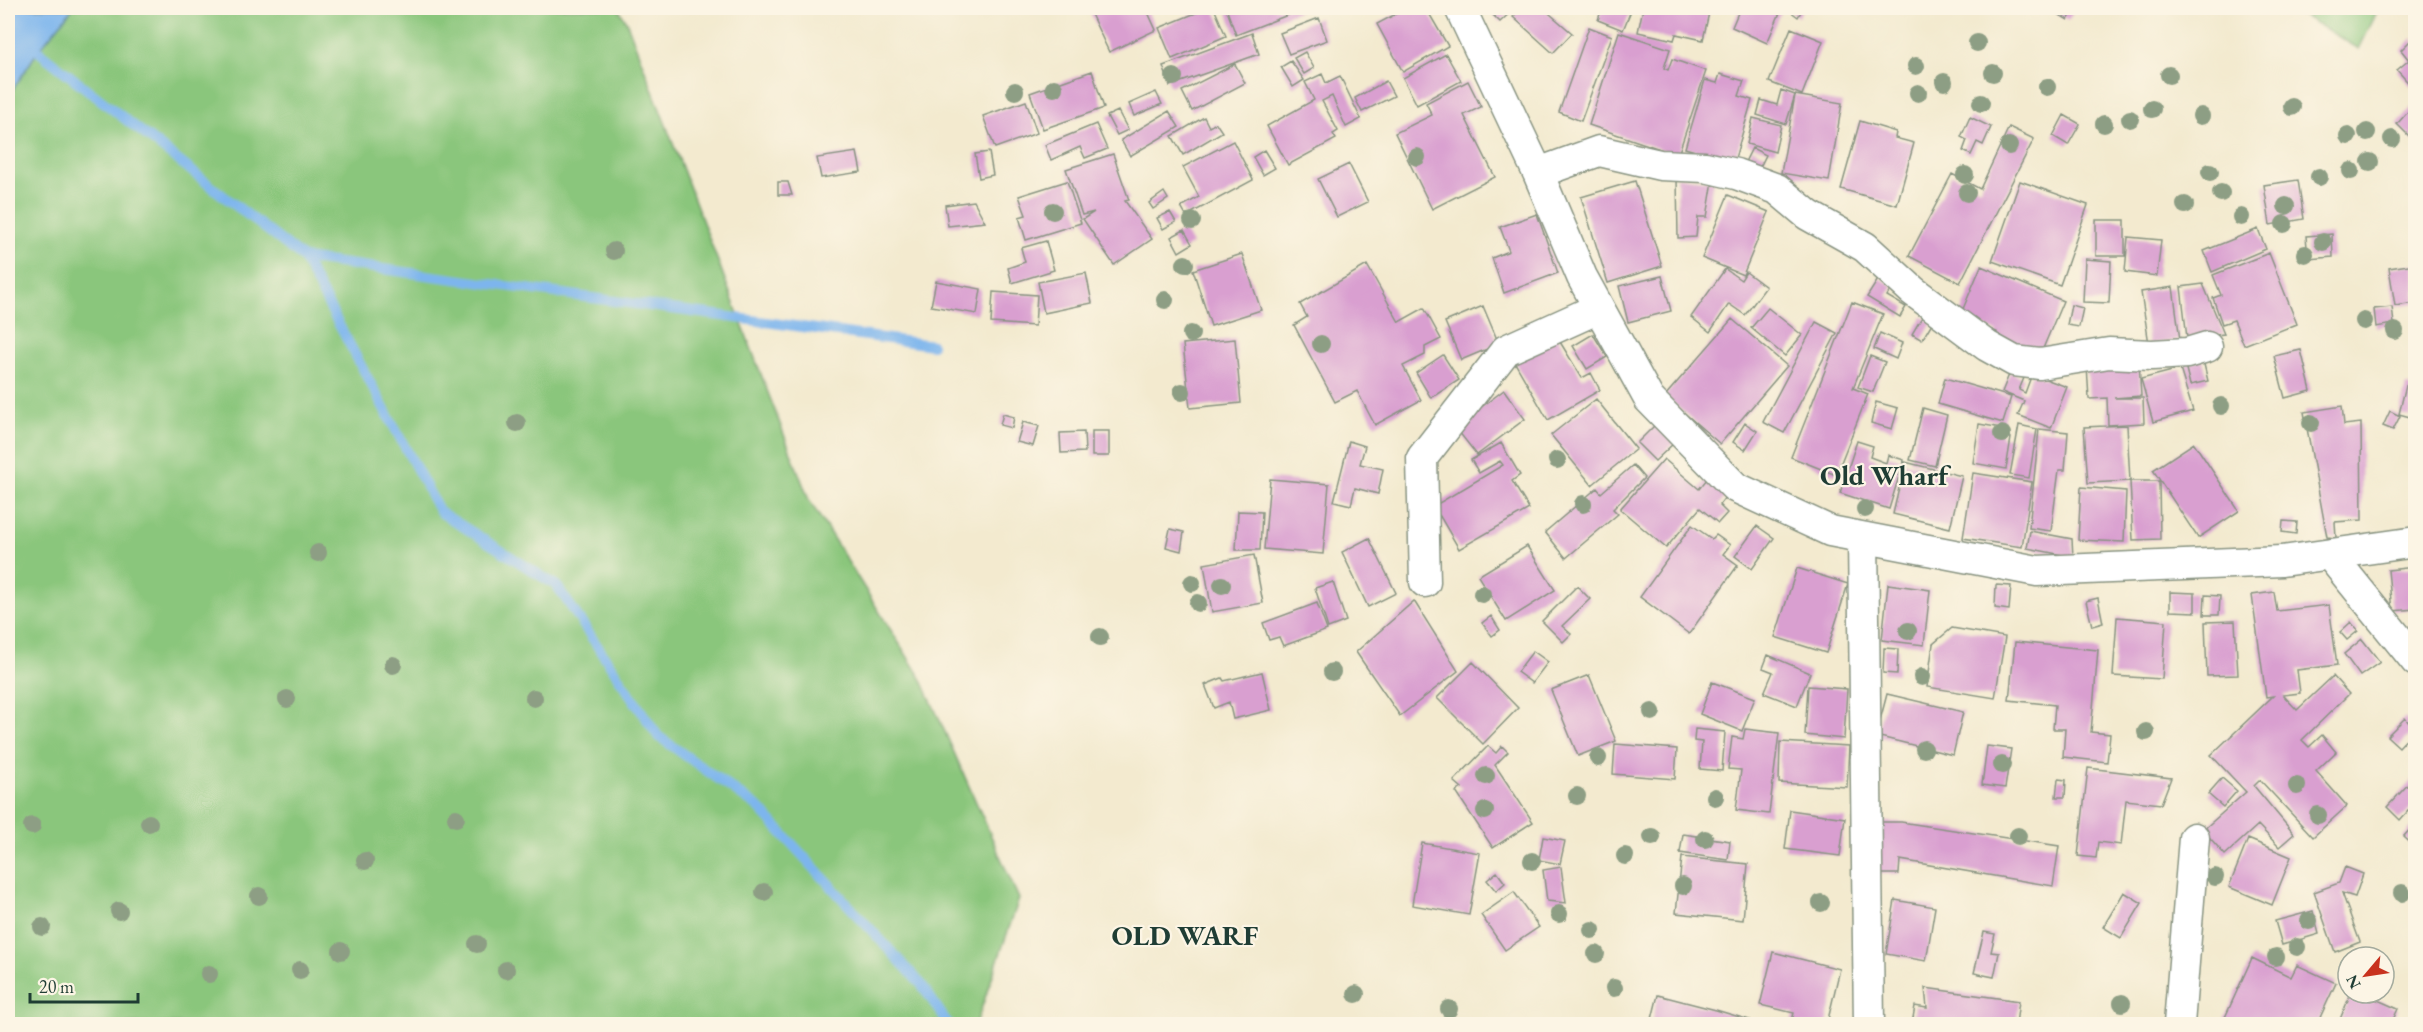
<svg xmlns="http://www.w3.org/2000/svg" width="2423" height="1032" viewBox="0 0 2423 1032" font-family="'EB Garamond',serif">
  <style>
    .green { fill: #8ac67b; stroke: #548258; stroke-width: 1.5 }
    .water { fill: #7db5ed; stroke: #4e7990; stroke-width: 1.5 }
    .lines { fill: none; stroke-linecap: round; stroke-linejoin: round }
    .stream { stroke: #7db5ed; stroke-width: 10 }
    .building { fill: #d99fd0 }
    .street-casing { stroke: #899482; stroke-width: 33 }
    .street { stroke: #fff; stroke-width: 30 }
    .tree { fill: #8d9e84 }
    .labels { text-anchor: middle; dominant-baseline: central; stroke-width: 4.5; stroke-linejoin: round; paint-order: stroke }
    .neighbourhood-label { font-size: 28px; font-weight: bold; fill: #1f3d34; stroke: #fcf5e5 }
  </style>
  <rect width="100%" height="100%" fill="#fcf5e5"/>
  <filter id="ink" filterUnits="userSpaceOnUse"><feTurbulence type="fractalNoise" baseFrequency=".0167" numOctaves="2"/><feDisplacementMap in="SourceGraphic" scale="12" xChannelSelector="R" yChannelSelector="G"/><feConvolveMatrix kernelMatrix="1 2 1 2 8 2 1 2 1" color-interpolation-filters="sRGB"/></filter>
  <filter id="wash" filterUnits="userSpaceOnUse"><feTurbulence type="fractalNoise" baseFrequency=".008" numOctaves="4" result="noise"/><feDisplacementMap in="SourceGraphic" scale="24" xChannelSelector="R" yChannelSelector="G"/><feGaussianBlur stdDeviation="1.35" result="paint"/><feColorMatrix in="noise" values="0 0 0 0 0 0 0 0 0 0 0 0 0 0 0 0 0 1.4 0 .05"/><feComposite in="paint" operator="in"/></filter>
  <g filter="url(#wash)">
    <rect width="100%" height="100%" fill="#f3eacf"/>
    <!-- green -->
    <path class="green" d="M73,8H618L627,23L809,500L921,678L1019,899L976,1024H8V97L38,51Z
      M2290,8H2379L2359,49Z"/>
    <!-- water -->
    <path class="water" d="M8,8H73L38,51L8,97Z"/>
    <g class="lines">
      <!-- stream -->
      <path class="stream" d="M38,51L303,258L440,512L557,586L658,736L759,808L922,985L948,1024
        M303,258L932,345"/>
    </g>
    <g id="blocks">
      <!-- building -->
      <path class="building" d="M1100,8H1146L1156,30L1109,52L1090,12Z
        M1208,8H1214L1226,36L1172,59L1159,28Z
        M1226,8H1306L1236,35Z
        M1407,8H1426L1448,46L1403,72L1377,24Z
        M1486,8H1515L1500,22Z
        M1521,8H1543L1572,33L1553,53L1513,17Z
        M1602,8H1632L1623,30L1598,20Z
        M1643,8H1710L1703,40L1676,34L1674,40L1638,32Z
        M1740,8H1782L1767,43L1732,27Z
        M1786,8H1803L1798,17Z
        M2048,8H2076L2068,20Z
        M1319,18L1327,40L1289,54L1280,33Z
        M1589,27L1612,36L1581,121L1559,112Z
        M1791,28L1823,41L1802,95L1769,82Z
        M1619,32L1670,49L1664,68L1668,70L1672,59L1706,71L1678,155L1589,125Z
        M1252,33L1259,54L1170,86L1163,66Z
        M2413,38L2415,84L2412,87L2397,70L2409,60L2401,50Z
        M1305,52L1314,68L1304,74L1294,58Z
        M1446,54L1461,81L1417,105L1403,78Z
        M1291,61L1304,80L1293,87L1281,67Z
        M1235,64L1245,83L1192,111L1182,91Z
        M1092,71L1104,108L1043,129L1030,93Z
        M1322,74L1326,83L1340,76L1361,119L1346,127L1332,96L1322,101L1338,131L1333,134L1336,139L1288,165L1267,126L1314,100L1305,82Z
        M1720,74L1744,81L1739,96L1752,100L1734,162L1685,148L1705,80L1717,83Z
        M1386,81L1394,96L1362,112L1355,98Z
        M1468,81L1481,107L1464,115L1495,177L1432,209L1395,133L1432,115L1426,103Z
        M1781,90L1795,95L1786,124L1757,115L1761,100L1777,105Z
        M1156,92L1162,104L1134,116L1129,104Z
        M1795,95L1842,103L1829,181L1781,173Z
        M1026,101L1037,133L995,148L983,116Z
        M2415,104V142L2397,124Z
        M1118,111L1128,130L1117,135L1107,116Z
        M1169,111L1179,127L1130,156L1121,140Z
        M2064,115L2080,124L2068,145L2053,136Z
        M1204,117L1209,127L1216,123L1222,132L1183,155L1172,136Z
        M1970,117L1991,127L1983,145L1977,142L1971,155L1963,151L1967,140L1961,137Z
        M1753,118L1781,125L1775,152L1747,144Z
        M1860,121L1896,132L1895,138L1914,143L1897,205L1841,189Z
        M1096,124L1107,149L1085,158L1080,147L1051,160L1045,145Z
        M2009,127L2034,139L1960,283L1909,256L1952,174L1980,189Z
        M1233,141L1253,180L1186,216L1181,207L1199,197L1183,167Z
        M1752,148L1766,155L1755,177L1741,170Z
        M1264,150L1275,168L1263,175L1253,157Z
        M857,152L861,172L821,178L817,158Z
        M989,152L993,175L979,178L975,154Z
        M1113,154L1129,200L1125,201L1152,239L1114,265L1083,219L1094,212L1082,215L1066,169Z
        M1349,164L1368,202L1337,217L1318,179Z
        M1677,177L1713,181L1707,217H1698L1696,237L1678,238Z
        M2298,180L2304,219L2270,225L2264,185Z
        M1067,181L1081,223L1026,240L1019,217L1026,215L1019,196Z
        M1635,181L1662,266L1608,283L1581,197Z
        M2020,181L2088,205L2060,285L1992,261Z
        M778,182H788L792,195H778Z
        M1164,192L1168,199L1153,209L1149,203Z
        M1728,195L1769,212L1743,275L1702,258Z
        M974,201L985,222L948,226L945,205Z
        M1170,212L1176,222L1163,229L1157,218Z
        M1537,214L1558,273L1504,293L1492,258L1509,251L1500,227Z
        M2096,220H2125V256H2096Z
        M2258,229L2266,249L2212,272L2204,251Z
        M1184,230L1192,244L1179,252L1171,237Z
        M2332,234L2333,257L2308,259L2306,236Z
        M2128,237L2161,240L2157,276L2125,272Z
        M1046,241L1054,270L1012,283L1008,268L1025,262L1021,248Z
        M2269,253L2297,324L2244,345L2234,320L2222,324L2213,298L2221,295L2213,275Z
        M1242,254L1261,310L1211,326L1193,270Z
        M2085,259L2111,261L2109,303L2083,302Z
        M2415,264V303L2395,306L2389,268Z
        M1367,265L1399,322L1424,308L1441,339L1425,347V355L1403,366L1421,400L1375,425L1357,391L1335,402L1294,325L1307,317L1300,304Z
        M1981,266L2063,301L2039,358L1994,338L1997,332L1960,316Z
        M1725,269L1741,280L1746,272L1766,287L1745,315L1729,304L1710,332L1691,317Z
        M1086,273L1092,303L1044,313L1038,282Z
        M1662,276L1671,311L1628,322L1619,286Z
        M1879,278L1893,286L1887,296L1906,307L1900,317L1867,297Z
        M936,281L981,289L977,314L931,306Z
        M2203,284L2224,334L2187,338L2181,287Z
        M2173,287L2180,340L2149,344L2141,292Z
        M993,292L1037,295L1035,326L991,323Z
        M1852,302L1883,314L1853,388L1868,394L1836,475L1791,457Z
        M2071,305L2083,308L2079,327L2067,325Z
        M1483,306L1499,344L1461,360L1445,322Z
        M2392,307L2394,324L2376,327L2374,309Z
        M1768,308L1802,335L1785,356L1751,328Z
        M1922,317L1932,323L1922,340L1912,334Z
        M1732,319L1787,366L1720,444L1665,396Z
        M1816,322L1837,333L1784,433L1763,422Z
        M1880,333L1902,343L1896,359L1874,349Z
        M1593,334L1607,357L1587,369L1573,346Z
        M1557,337L1582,378L1591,373L1600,390L1548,420L1514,361Z
        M1235,339L1241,403L1190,408L1183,344Z
        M2301,350L2311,391L2285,398L2274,356Z
        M1443,355L1459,380L1431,398L1416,373Z
        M1870,356L1885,362L1873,392L1858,387Z
        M2203,360L2208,381L2190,385L2185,365Z
        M2139,362L2141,396L2114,398H2143L2144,423L2108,425L2107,398L2089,399L2087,366Z
        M2180,369L2193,411L2153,422L2141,379Z
        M2010,372L2024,378L2019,390L2025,393L2032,374L2067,387L2051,428L2018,415L2024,401L2002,392Z
        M1945,378L2011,397L2003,423L1938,404Z
        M2406,385L2415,387L2410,417L2399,414Z
        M1504,390L1525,419L1477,455L1455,427Z
        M1596,399L1636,449L1592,485L1551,435Z
        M1876,402L1898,408L1892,429L1871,423Z
        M2342,406L2344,425L2361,423L2362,520L2335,522L2336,538L2327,537L2304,412Z
        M1923,408L1947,415L1935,466L1910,460Z
        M2390,411L2400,416L2393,430L2383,426Z
        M1003,414L1014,417L1012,428L1000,425Z
        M1023,422L1039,426L1033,446L1017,442Z
        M1745,423L1757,431L1745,450L1733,442Z
        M1656,424L1675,442L1655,461L1637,443Z
        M1979,424L2002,428L2001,437L2011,438L2006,469L1973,463Z
        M2019,425L2037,429L2029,478L2010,475Z
        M2127,425L2130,481H2159L2160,539L2133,540L2130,481L2088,483L2084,427Z
        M2039,429L2068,432L2065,470H2059L2051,531L2029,528Z
        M1092,431H1109V456H1092Z
        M1084,432L1085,452L1061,453L1060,433Z
        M1349,441L1365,446L1360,464L1383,469L1378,494L1355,488L1351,505L1334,501Z
        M1857,441L1873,446L1870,457L1886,463L1888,455L1904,460L1889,509L1840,493Z
        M1501,443L1520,475L1512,481L1529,509L1459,549L1434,506L1503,465L1500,461L1479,473L1471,460Z
        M2194,443L2239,511L2198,538L2153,470Z
        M1664,459L1699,489L1707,479L1726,496L1719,505L1727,513L1718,523L1700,508L1666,548L1620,509Z
        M1905,462L1962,476L1950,528L1893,514Z
        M1633,465L1644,478L1613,509L1618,514L1566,558L1545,532L1597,488L1601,493Z
        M1973,473L2032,482L2022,547L1963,538Z
        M1270,479L1329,484L1323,554L1264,549Z
        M2081,487L2126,491L2124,542L2078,540Z
        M1238,511L1262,512L1260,550H1236Z
        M2283,521L2297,522L2296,534L2282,532Z
        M1692,525L1712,539L1716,535L1730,545L1723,554L1738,565L1689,634L1640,597Z
        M1757,526L1774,538L1752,569L1735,556Z
        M1170,529L1184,532L1181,551L1166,547Z
        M2030,531L2072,539L2073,557L2027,548Z
        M1369,538L1396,593L1368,607L1342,552Z
        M1527,546L1555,590L1506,621L1478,576Z
        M1254,555L1263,603L1212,612L1204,564Z
        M2415,567V609L2392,611L2388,570Z
        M1797,568L1848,584L1826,653L1775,637Z
        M1333,582L1346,621L1328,628L1315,588Z
        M1888,584L1930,590L1924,645L1882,640Z
        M1996,585L2011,586L2009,610L1995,608Z
        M1577,586L1590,599L1562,626L1571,634L1563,642L1542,621Z
        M2170,592L2195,593V612L2170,611Z
        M2274,592L2277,611L2329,605L2337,665L2297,670L2300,693L2283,695L2297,710L2333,676L2349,694L2302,740L2309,747L2322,735L2336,752L2316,771L2347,806L2313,837L2260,780L2254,786L2294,834L2279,847L2258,825L2225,855L2203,830L2246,792L2211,755L2273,696L2266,697L2252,595Z
        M2205,595L2220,596L2219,615H2204Z
        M2098,598L2103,623L2092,626L2086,601Z
        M1414,601L1458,671L1400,716L1356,652Z
        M1317,603L1327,630L1283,646L1279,637L1269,640L1263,623Z
        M1491,616L1500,630L1492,636L1482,623Z
        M2117,617L2166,621L2162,679L2113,676Z
        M2235,621L2238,675L2207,676L2205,622Z
        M2351,622L2358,631L2347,640L2340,632Z
        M1952,628L2005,637L1995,698L1927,687L1933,644Z
        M2362,639L2380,662L2360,676L2344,654Z
        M2015,642L2098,650L2091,732L2110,734L2107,762L2063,757L2065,729H2053L2055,705L2009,700Z
        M1884,648L1898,649L1897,674L1883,673Z
        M1533,651L1548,662L1532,683L1517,672Z
        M1768,655L1810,673L1797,706L1764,693L1773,672L1763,668Z
        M1473,662L1518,708L1483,744L1437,698Z
        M1262,672L1271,710L1233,719L1229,702L1214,708L1205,685L1222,678L1224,681Z
        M1589,675L1616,741L1578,756L1551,690Z
        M1712,682L1755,698L1742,731L1700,714Z
        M1808,686L1847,689L1844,739L1805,735Z
        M1887,694L1963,712L1953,755L1876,736Z
        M2405,718L2415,730L2399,747L2387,736Z
        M1695,729L1725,732L1722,771L1700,769L1702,742L1694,741Z
        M1745,729L1779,733L1769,814L1736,810L1741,770L1728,769L1732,737L1743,739Z
        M1780,742L1849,746L1847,787L1779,783Z
        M1615,744L1677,749L1675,779L1613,774Z
        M1488,746L1496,753L1502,746L1508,752L1495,765L1533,822L1493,848L1456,792L1462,788L1454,781Z
        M1987,746L2011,749L2005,788L1982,785Z
        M2088,768L2171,778L2161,804L2126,800L2121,845L2098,842L2096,858L2078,856Z
        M2415,777V803L2400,820L2387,807Z
        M2222,778L2237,791L2223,807L2208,794Z
        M2058,779L2066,780L2065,797H2056Z
        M1790,810L1845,818L1840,856L1785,849Z
        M1880,822H1901L2059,846L2053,886L1900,860L1899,874H1879Z
        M2415,824V848L2403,837Z
        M1683,834L1730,841L1728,860L1680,853Z
        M1543,837L1565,841L1560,864L1539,860Z
        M2248,839L2291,857L2272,905L2229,887Z
        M1422,843L1480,853L1469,915L1412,905Z
        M1682,857L1748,864L1743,920L1676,913Z
        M1561,867L1566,903L1547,901L1543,870Z
        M2345,867L2363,874L2355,897L2342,893L2360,942L2335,952L2314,892L2339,883Z
        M1497,872L1505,883L1496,891L1487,880Z
        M1514,892L1539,927L1505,950L1481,915Z
        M2124,892L2142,903L2121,938L2103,927Z
        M1895,900L1935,907L1926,961L1886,954Z
        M2313,911L2319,934L2282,945L2275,921Z
        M1984,932L1995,934L1991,952L1999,953L1994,977L1974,973Z
        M1773,952L1840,969L1827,1024H1791L1794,1013L1760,1005Z
        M2252,958L2291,977L2297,965L2336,983L2317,1024H2222Z
        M1925,988L2019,1001L2016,1024H1912L1915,1006L1927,1008Z
        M2351,993H2362L2398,1009L2391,1024H2338Z
        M1658,995L1716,1010L1763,1024L1651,1023Z"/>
    </g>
  </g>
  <g filter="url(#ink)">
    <use href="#blocks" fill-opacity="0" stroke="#899482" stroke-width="1.5"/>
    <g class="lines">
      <defs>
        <path id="street" d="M1460,8L1538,173L1582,277L1649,399L1735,487L1830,531L2037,571L2282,561L2416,542
          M1538,173L1599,151L1660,165L1705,167L1736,174L1777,189L1808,215L1865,247L1913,291L1987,346L2014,361L2040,364L2109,353L2152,355L2187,353L2207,347
          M1863,538L1869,1024
          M2331,556L2416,661
          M1425,582L1422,458L1506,350L1599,308
          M2179,1024L2194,838"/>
      </defs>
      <!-- street casing -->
      <use href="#street" class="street-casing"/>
      <!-- street -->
      <use href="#street" class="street"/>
    </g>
    <!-- trees -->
    <g class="tree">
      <circle cx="1977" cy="43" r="9"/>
      <circle cx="1916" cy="66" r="9"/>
      <circle cx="1993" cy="73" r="9"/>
      <circle cx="2169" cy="75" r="9"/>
      <circle cx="1174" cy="77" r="9"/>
      <circle cx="1944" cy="82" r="9"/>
      <circle cx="2047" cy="87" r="9"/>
      <circle cx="1054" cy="88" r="9"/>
      <circle cx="1015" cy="91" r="9"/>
      <circle cx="1918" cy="93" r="9"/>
      <circle cx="1981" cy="103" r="9"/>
      <circle cx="2292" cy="107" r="9"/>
      <circle cx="2152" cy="109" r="9"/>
      <circle cx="2201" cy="116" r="9"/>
      <circle cx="2130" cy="119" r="9"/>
      <circle cx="2104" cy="124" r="9"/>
      <circle cx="2367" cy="132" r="9"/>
      <circle cx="2348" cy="136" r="9"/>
      <circle cx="2392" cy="139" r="9"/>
      <circle cx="2009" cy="146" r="9"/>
      <circle cx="1417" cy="157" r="9"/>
      <circle cx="2370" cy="162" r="9"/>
      <circle cx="2351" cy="171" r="9"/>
      <circle cx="2210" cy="172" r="9"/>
      <circle cx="1965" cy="175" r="9"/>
      <circle cx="2319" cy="177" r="9"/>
      <circle cx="1967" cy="193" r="9"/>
      <circle cx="2221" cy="193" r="9"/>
      <circle cx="2185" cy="205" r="9"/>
      <circle cx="2286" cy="206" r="9"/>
      <circle cx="1053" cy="211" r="9"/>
      <circle cx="2241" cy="217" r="9"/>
      <circle cx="1192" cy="221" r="9"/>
      <circle cx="2284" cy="224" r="9"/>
      <circle cx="2323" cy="242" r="9"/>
      <circle cx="614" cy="251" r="9"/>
      <circle cx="2305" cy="254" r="9"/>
      <circle cx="1185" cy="264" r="9"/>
      <circle cx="1165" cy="300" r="9"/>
      <circle cx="2364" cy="321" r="9"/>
      <circle cx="2395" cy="331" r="9"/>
      <circle cx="1191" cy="334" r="9"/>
      <circle cx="1321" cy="344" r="9"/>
      <circle cx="1182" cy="392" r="9"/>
      <circle cx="2221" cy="406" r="9"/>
      <circle cx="517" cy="423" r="9"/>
      <circle cx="2311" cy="423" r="9"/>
      <circle cx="2002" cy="434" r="9"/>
      <circle cx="1557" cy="460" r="9"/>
      <circle cx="1583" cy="504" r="9"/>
      <circle cx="1865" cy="509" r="9"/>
      <circle cx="318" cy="553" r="9"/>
      <circle cx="1192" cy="583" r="9"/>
      <circle cx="1222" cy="585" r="9"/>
      <circle cx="1482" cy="594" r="9"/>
      <circle cx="1198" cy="603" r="9"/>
      <circle cx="1908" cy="631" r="9"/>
      <circle cx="1100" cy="637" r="9"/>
      <circle cx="393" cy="665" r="9"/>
      <circle cx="1332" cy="672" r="9"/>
      <circle cx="1922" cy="677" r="9"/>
      <circle cx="534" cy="698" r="9"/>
      <circle cx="287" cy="699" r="9"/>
      <circle cx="1652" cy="712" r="9"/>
      <circle cx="2146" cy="732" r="9"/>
      <circle cx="1924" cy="749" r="9"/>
      <circle cx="1598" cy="758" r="9"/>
      <circle cx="2002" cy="765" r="9"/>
      <circle cx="1486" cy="776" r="9"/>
      <circle cx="2297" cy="786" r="9"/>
      <circle cx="1577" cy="796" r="9"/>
      <circle cx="1715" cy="797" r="9"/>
      <circle cx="1485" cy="811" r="9"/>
      <circle cx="2318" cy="815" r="9"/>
      <circle cx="456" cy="818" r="9"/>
      <circle cx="149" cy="823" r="9"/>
      <circle cx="32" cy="826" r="9"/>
      <circle cx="2018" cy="836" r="9"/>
      <circle cx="1652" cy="837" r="9"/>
      <circle cx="1705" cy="839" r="9"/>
      <circle cx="1625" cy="856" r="9"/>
      <circle cx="365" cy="861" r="9"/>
      <circle cx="1532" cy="861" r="9"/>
      <circle cx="2215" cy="877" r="9"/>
      <circle cx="1683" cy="886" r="9"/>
      <circle cx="764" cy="892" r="9"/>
      <circle cx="2402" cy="893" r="9"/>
      <circle cx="259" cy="896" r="9"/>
      <circle cx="1821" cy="903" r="9"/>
      <circle cx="119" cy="911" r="9"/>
      <circle cx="1559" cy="914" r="9"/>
      <circle cx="2309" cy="921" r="9"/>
      <circle cx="42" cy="927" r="9"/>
      <circle cx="1592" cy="930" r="9"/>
      <circle cx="477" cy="944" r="9"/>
      <circle cx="2297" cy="947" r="9"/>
      <circle cx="341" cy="951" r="9"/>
      <circle cx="1596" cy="954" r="9"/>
      <circle cx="2276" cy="957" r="9"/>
      <circle cx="300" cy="970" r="9"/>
      <circle cx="506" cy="970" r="9"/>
      <circle cx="209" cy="974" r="9"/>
      <circle cx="1614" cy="988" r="9"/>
      <circle cx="1356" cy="994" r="9"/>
      <circle cx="2122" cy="1003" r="9"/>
      <circle cx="1449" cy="1009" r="9"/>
    </g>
  </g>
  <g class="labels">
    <!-- neighbourhood labels -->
    <g class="neighbourhood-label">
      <text x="1884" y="475">Old Wharf</text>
      <text x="1185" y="935">OLD WARF</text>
    </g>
  </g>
  <!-- margin -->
  <rect width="2423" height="1032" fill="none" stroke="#fcf5e5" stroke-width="30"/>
  <!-- north arrow -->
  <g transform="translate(2366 975) rotate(241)"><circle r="28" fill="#fcf5e5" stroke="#a4ab9e" stroke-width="1.5"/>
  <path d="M0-4.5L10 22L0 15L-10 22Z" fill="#c8321e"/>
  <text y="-9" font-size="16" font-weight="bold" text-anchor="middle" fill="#1f3d34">N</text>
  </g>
  <!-- scale -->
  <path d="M30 993v9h108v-9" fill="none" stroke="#1f3d34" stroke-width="3"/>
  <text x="39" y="993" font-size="18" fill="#1f3d34" stroke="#fcf5e5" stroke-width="4.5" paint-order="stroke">20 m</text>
</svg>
